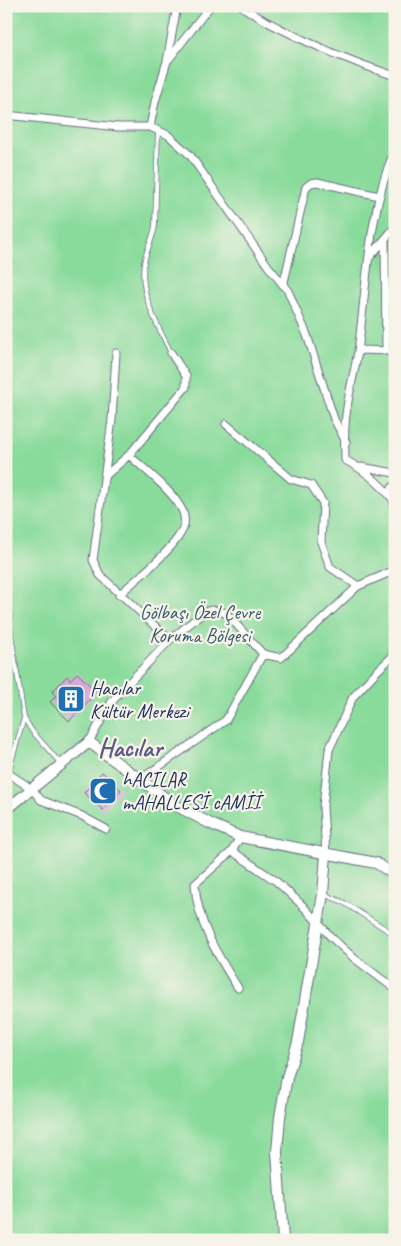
<svg xmlns="http://www.w3.org/2000/svg" width="401" height="1246" viewBox="0 0 401 1246" font-family="Caveat,sans-serif">
  <style>
    .green { fill: #89db9b; stroke: #52857c }
    .building { fill: #d8aad8 }
    .lines { fill: none; stroke-linecap: round; stroke-linejoin: round }
    .lane-casing { stroke: #676c81; stroke-width: 5.5 }
    .street-casing { stroke: #676c81; stroke-width: 9 }
    .secondary-casing { stroke: #676c81; stroke-width: 12 }
    .lane { stroke: #fff; stroke-width: 4 }
    .street { stroke: #fff; stroke-width: 7 }
    .secondary { stroke: #fff; stroke-width: 10 }
    .labels { text-anchor: middle; dominant-baseline: central; stroke-width: 4.5; stroke-linejoin: round; paint-order: stroke }
    .park-label { font-size: 20px; fill: #365a6d; stroke: #f7f3e8 }
    .poi-label { font-size: 20px; fill: #1b2f5e; stroke: #f7f3e8; text-anchor: start }
    .district-label { font-size: 25px; font-weight: bold; fill: #5d5a89; stroke: #f7f3e8 }
  </style>
  <rect width="100%" height="100%" fill="#f7f3e8"/>
  <filter id="ink" filterUnits="userSpaceOnUse"><feTurbulence type="fractalNoise" baseFrequency=".02" numOctaves="2"/><feDisplacementMap in="SourceGraphic" scale="10" xChannelSelector="R" yChannelSelector="G"/><feConvolveMatrix kernelMatrix="1 2 1 2 8 2 1 2 1" color-interpolation-filters="sRGB"/></filter>
  <filter id="wash" filterUnits="userSpaceOnUse"><feTurbulence type="fractalNoise" baseFrequency=".0096" numOctaves="4" result="noise"/><feDisplacementMap in="SourceGraphic" scale="20" xChannelSelector="R" yChannelSelector="G"/><feGaussianBlur stdDeviation="1.12" result="paint"/><feColorMatrix in="noise" values="0 0 0 0 0 0 0 0 0 0 0 0 0 0 0 0 0 1.4 0 .05"/><feComposite in="paint" operator="in"/></filter>
  <g filter="url(#wash)">
    <rect width="100%" height="100%" fill="#f4dec2"/>
    <!-- green -->
    <path class="green" d="M6,6H395V1240H6Z"/>
    <g id="blocks">
      <!-- building -->
      <path class="building" d="M77,673L97,692L69,721L50,702L56,696L52,692L67,676L70,680Z
        M102,772L121,790L103,810L84,793Z"/>
    </g>
  </g>
  <g filter="url(#ink)">
    <use href="#blocks" fill-opacity="0" stroke="#676c81" stroke-width="1"/>
    <g class="lines">
      <defs>
        <path id="lane" d="M158,130L155,226C153,239 146,250 144,263C139,295 158,326 171,353
          M9,606L11,634L24,718L32,731L61,764
          M8,773L24,718
          M323,894L343,902L395,935"/>
        <path id="street" d="M242,6C253,15 266,21 279,28C316,47 355,63 395,76
          M169,59L210,6
          M6,115L118,127H150L168,135L190,155L268,266L288,291L307,335L334,419L346,442
          M150,127L155,102L167,61L177,6
          M395,150C368,211 367,285 358,351C354,376 346,401 345,426C344,437 345,449 345,460C365,470 381,484 395,502
          M385,239L386,351
          M370,257L395,227
          M282,284L284,282L306,187L311,183L317,182L379,196
          M358,350L395,351
          M116,353L112,420L93,560L100,575L170,640
          M226,424L291,479L311,485L323,503L321,542L330,567L358,586
          M361,467L395,473
          M105,476L129,455L186,387V376L171,353
          M395,485L392,488L395,513
          M119,595C135,580 180,545 184,525C185,520 184,514 182,510C172,490 145,470 129,455
          M89,742L111,703L119,693L170,640L198,617L207,611L213,610L226,613L263,654L281,658L358,586L395,570
          M6,772L32,789L41,800L82,816L106,829
          M141,779L226,720L263,654
          M232,851L276,881L302,905L331,937L355,959L395,989
          M326,854L323,807L329,750L353,697L377,671L395,654
          M238,988C218,956 197,923 195,884L232,851L240,837
          M393,1240L395,1220"/>
        <path id="secondary" d="M6,810L89,742L175,805L209,823L240,837L376,863L395,875
          M283,1240L277,1152L280,1117L287,1077L298,1042L323,894L326,854"/>
      </defs>
      <!-- lane casing -->
      <use href="#lane" class="lane-casing"/>
      <!-- street casing -->
      <use href="#street" class="street-casing"/>
      <!-- secondary casing -->
      <use href="#secondary" class="secondary-casing"/>
      <!-- lane -->
      <use href="#lane" class="lane"/>
      <!-- street -->
      <use href="#street" class="street"/>
      <!-- secondary -->
      <use href="#secondary" class="secondary"/>
    </g>
  </g>
  <!-- icons -->
  <defs>
    <symbol id="building-square" viewBox="-11 -11 22 22"><rect x="-9" y="-9" width="18" height="18" rx="4" fill="#1f6fb2" stroke="#f7f3e8"/><path d="M-4-6H4V6H1V3H-1V6H-4ZM-2.5-4.3h1.7v1.8h-1.7ZM.8-4.3h1.7v1.8H.8ZM-2.5-1h1.7V.8h-1.7ZM.8-1h1.7V.8H.8Z" fill="#fff"/></symbol>
    <symbol id="mosque-square" viewBox="-11 -11 22 22"><rect x="-9" y="-9" width="18" height="18" rx="4" fill="#1f6fb2" stroke="#f7f3e8"/><path d="M3.5-4.9A6 6 0 1 0 3.5 4.9A5 5 0 1 1 3.5-4.9Z" fill="#fff"/></symbol>
  </defs>
  <g fill-rule="evenodd">
    <use href="#building-square" x="55" y="683" width="32" height="32"/>
    <use href="#mosque-square" x="87" y="775" width="32" height="32"/>
  </g>
  <g class="labels">
    <!-- park labels -->
    <g class="park-label">
      <text x="200" y="612">Gölbaşı Özel Çevre<tspan x="200" dy="23">Koruma Bölgesi</tspan></text>
    </g>
    <!-- poi labels -->
    <g class="poi-label">
      <text x="90" y="688">Hacılar<tspan x="90" dy="23">Kültür Merkezi</tspan></text>
      <text x="122" y="779">hACILAR<tspan x="122" dy="23">mAHALLESİ cAMİİ</tspan></text>
    </g>
    <!-- district labels -->
    <g class="district-label">
      <text x="130" y="748">Hacılar</text>
    </g>
  </g>
  <!-- margin -->
  <rect width="401" height="1246" fill="none" stroke="#f7f3e8" stroke-width="25"/>
</svg>
